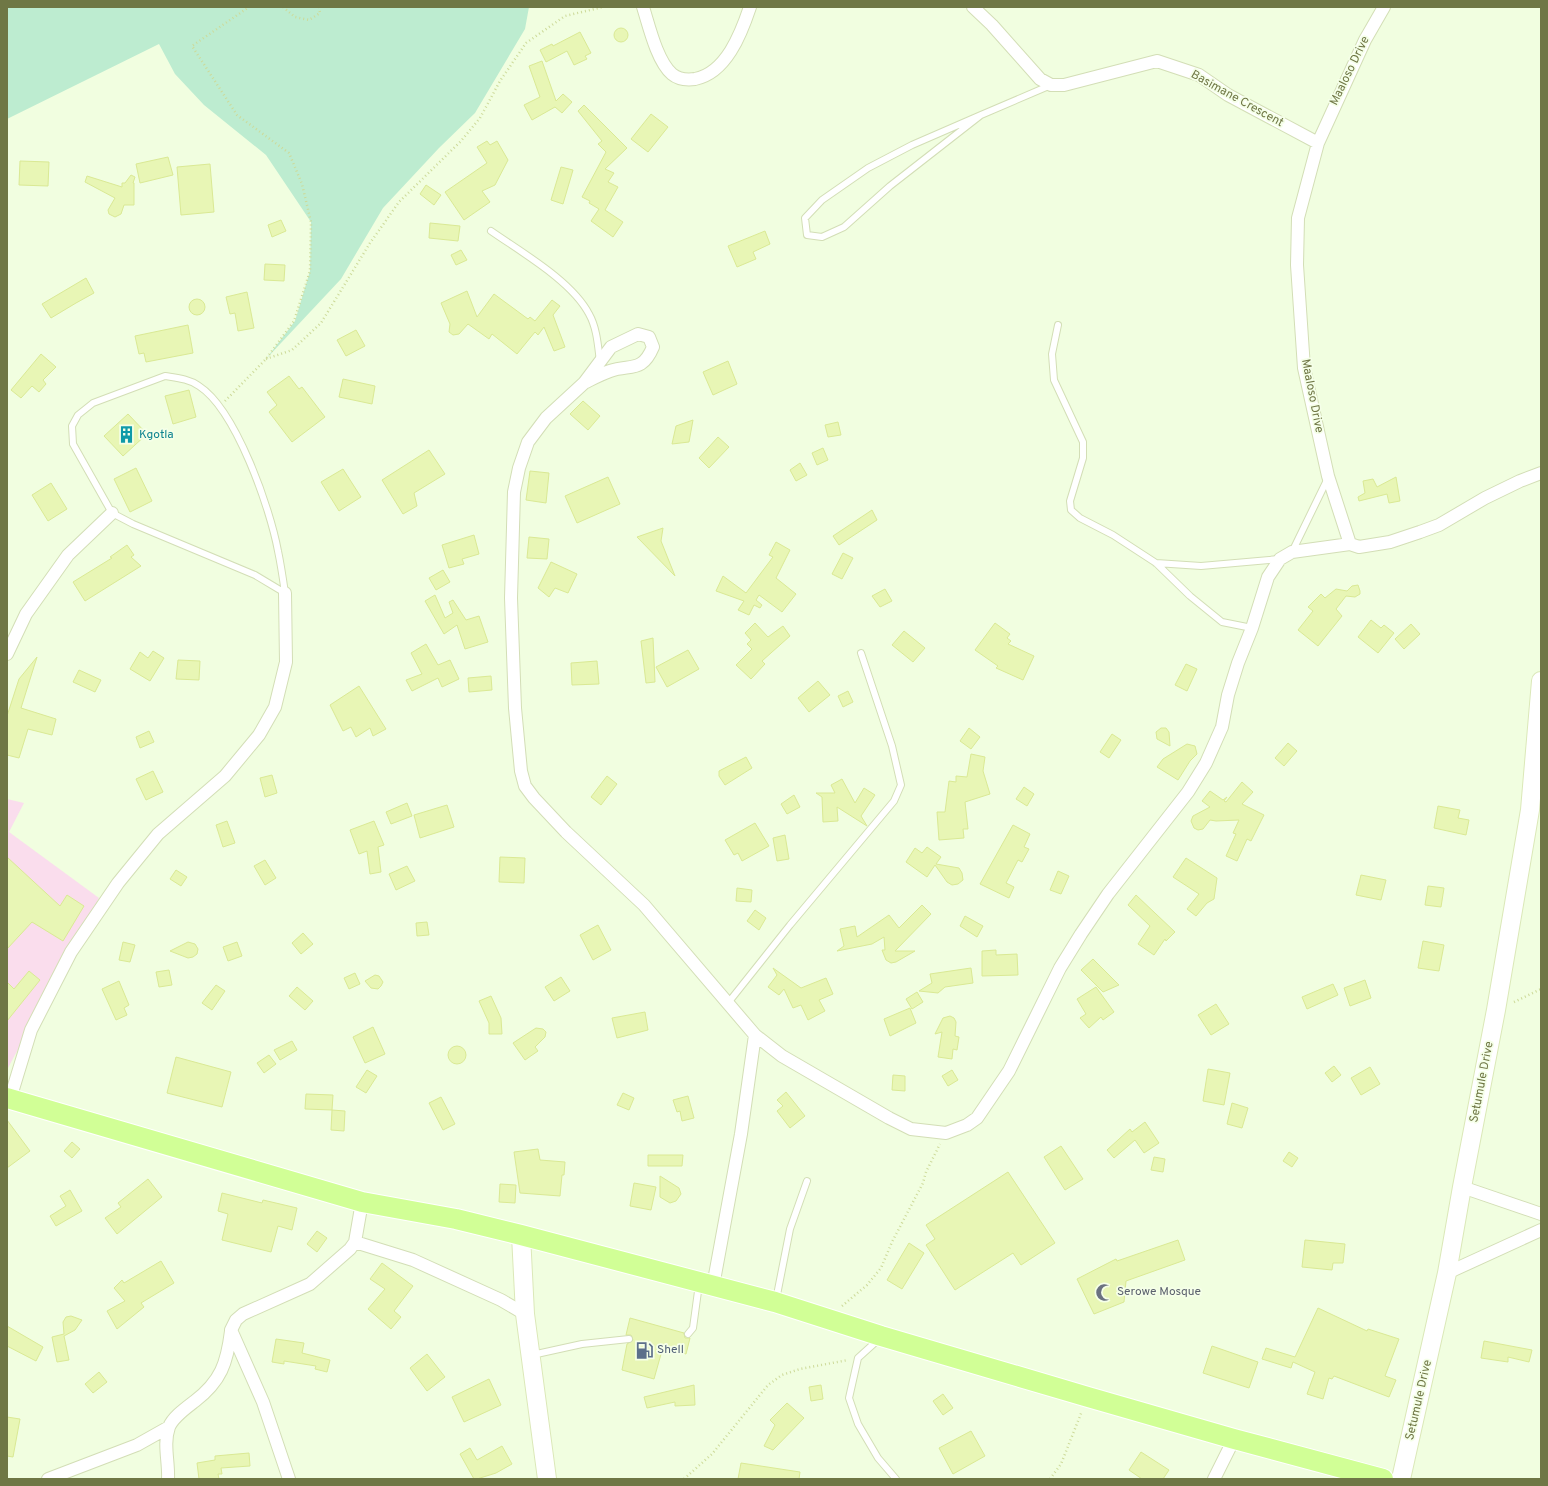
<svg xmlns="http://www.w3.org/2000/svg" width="1548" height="1486" viewBox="0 0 1548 1486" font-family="Overpass,sans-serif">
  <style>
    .education { fill: #fadded }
    .green { fill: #bdecd0 }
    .building { fill: #e8f6b5; stroke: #dae994 }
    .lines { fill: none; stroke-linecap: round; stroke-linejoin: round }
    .lane-casing { stroke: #d3deb6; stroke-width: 8 }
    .street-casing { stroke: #d3deb6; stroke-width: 14 }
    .secondary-casing { stroke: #dbe8b8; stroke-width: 20 }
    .primary-casing { stroke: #fff; stroke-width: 22 }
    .path { stroke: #cdda99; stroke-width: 2.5; stroke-dasharray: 1 3; stroke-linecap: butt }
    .lane { stroke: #fff; stroke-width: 6 }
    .street { stroke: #fff; stroke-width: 12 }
    .secondary { stroke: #fff; stroke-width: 18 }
    .primary { stroke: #d1ff96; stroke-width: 20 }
    .labels { text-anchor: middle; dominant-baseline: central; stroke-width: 3.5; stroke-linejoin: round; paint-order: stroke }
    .street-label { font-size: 12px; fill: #6f7745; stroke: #f5ffe8 }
    .culture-label { font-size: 12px; fill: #0d838f; stroke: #f5ffe8; text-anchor: start }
    .worship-label { font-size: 12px; fill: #5b616d; stroke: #f5ffe8; text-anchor: start }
    .service-label { font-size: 12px; fill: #4e5e75; stroke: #f5ffe8; text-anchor: start }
  </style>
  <rect width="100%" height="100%" fill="#f1fee0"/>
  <!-- education -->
  <path class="education" d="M7,799L24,803L9,832L99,898L8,1068Z"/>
  <!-- green -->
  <path class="green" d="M7,7H529L525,29L475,113L439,148L383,208L341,279L266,359L295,321L310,271L311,222L266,155L204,105L175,74L159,44L7,119Z"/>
  <!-- building -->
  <path class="building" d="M614 35a7 7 0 1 1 14 0a7 7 0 1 1-14 0Z
    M580,32L591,53L585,56L587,59L574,65L567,51L546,62L540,50L552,44L553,46Z
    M542,61L556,101L563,94L572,102L562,113L555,107L532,120L524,105L540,97L529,66Z
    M584,105L627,148L605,169L614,173L608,182L618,187L605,210L623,222L613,237L591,221L599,209L589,203L590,201L582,197L606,152L598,144L602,141L578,111Z
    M651,114L668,127L648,152L631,139Z
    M487,141L490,145L497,141L508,160L495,185L482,191L490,202L464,220L445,192L487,163L477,147Z
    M168,157L173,175L140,183L136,164Z
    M20,161L49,162L48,186L19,185Z
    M210,164L214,212L181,215L177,167Z
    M561,167L573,170L563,204L551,200Z
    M131,175L135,177L133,183H134V205H124L121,214L115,217L109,214L108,210L115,198L85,182L87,176L122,187V183H125Z
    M426,185L441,195L434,205L420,194Z
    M281,220L286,231L272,237L268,225Z
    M430,223L460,226L458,241L429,238Z
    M765,231L770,244L753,252L756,259L737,267L728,246Z
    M461,250L467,260L456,265L451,255Z
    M265,264L285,265L284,281L264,280Z
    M86,278L94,293L76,303L51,318L42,304Z
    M467,291L477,317L494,294L528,319L530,317L535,321L552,300L560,306L553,315L565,347L554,351L544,327L538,335L535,332L517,354L492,334L489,339L468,324L459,334L453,335L449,332L450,324L441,303Z
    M247,292L254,328L238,331L235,313L230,314L226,297Z
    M189 307a8 8 0 1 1 16 0a8 8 0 1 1-16 0Z
    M188,325L193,353L146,362L144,353L139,354L135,336Z
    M356,330L365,346L346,356L337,340Z
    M41,354L56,367L43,380L46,384L39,392L32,386L21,398L11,390Z
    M728,361L737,384L713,395L703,372Z
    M289,376L299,389L302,387L325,417L292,442L269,412L277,405L267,392Z
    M343,379L375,386L372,404L339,397Z
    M189,390L196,417L173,424L165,396Z
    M583,401L600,416L588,430L570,414Z
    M128,414L147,434L123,456L104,436Z
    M693,420L689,442L672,444L676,426Z
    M838,422L841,435L828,437L825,425Z
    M718,437L729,447L709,468L699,458Z
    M823,448L828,460L817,465L812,453Z
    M429,450L445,474L414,493L417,506L403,514L382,480Z
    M800,463L807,475L796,481L790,470Z
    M136,468L152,501L130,512L114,479Z
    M343,469L361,497L339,511L321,482Z
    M530,471L549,473L546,503L526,500Z
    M608,477L620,504L577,523L565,496Z
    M1396,477L1400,501L1389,503L1387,494L1359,501L1358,497L1365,493L1363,481L1373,479L1377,487Z
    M51,483L67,509L48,521L32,495Z
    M872,510L877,520L839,545L833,536Z
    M663,528L661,541L675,576L637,537Z
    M474,535L479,554L462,559L464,564L449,568L442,545Z
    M529,537L549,539L547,559L527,558Z
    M776,542L790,550L776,578L796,594L782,612L759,595L756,600L762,605L760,608L754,605L749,615L738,610L744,601L716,591L723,576L746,593L773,557L769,555Z
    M127,545L134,555L131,557L141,566L85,601L73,582L112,558L110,557Z
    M843,553L853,558L842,579L832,574Z
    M551,562L577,574L568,593L555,588L549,597L538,588Z
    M443,570L450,582L436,590L429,578Z
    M1358,585L1360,591V594L1355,597L1346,596L1336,609L1342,616L1318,646L1298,630L1313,611L1308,607L1321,594L1325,598L1336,589L1347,591L1352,586Z
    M885,589L892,601L880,607L872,596Z
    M435,595L445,618L453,613L449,602L453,600L466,620L479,616L488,642L465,649L457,625L444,634L425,601Z
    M1371,620L1381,628L1384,625L1394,633L1378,653L1358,637Z
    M755,623L768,637L783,626L790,636L762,661L765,664L751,679L736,665L752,649L747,644L751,640L745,633Z
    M995,623L1010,634L1007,638L1011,641L1008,644L1034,656L1023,680L996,668L998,666L975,650Z
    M1411,624L1420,634L1404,649L1395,639Z
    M904,631L925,648L913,662L892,645Z
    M653,638L655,682L646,683L641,641Z
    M426,644L438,665L450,660L459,679L442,687L438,678L412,691L406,680L422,674L411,653Z
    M688,650L699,669L667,687L656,667Z
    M153,651L164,658L150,681L130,669L140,652L148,658Z
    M37,657L21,708L56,719L52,735L28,729L19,758L7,755V716L19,679Z
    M178,660L200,661L199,680L176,679Z
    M597,661L599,684L572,685L571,663Z
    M1186,664L1197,669L1187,691L1175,685Z
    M79,670L101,680L95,692L73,682Z
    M491,676L492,690L469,692L468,678Z
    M818,681L830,695L809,712L798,698Z
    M359,686L386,729L373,736L370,728L356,737L351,727L343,731L330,705Z
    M848,691L853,702L843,707L838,696Z
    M969,728L980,737L971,749L960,741Z
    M1161,728H1166L1169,732L1170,746L1157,739L1156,732Z
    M149,731L154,742L140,748L136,737Z
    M1112,734L1121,740L1109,758L1100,752Z
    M1288,743L1297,751L1284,766L1275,758Z
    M1187,744L1195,746L1197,754L1190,761L1178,780L1157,767L1163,759Z
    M971,754L985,757L983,771L990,794L965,802L968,829H963L964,838L939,840L937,812H945L949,781L956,782V776L967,777Z
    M746,757L752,768L725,785L719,776V771Z
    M153,771L163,792L146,800L136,779Z
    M272,775L277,793L265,797L260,778Z
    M607,776L617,784L601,805L591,797Z
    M842,779L855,803L864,788L875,795L861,816L867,826L837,807L838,821L823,822L822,797L816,793H835L831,785Z
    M1242,782L1253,792L1242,804L1264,815L1251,841L1247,839L1237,861L1226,856L1236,834L1233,833L1239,820L1216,821L1210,820L1203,829L1198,830L1194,828L1191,821L1193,816L1210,807L1202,801L1210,791L1223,800L1227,797L1224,801L1226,802Z
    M1024,787L1034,794L1027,806L1016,799Z
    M794,795L800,807L787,814L781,804Z
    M407,803L412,816L391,824L386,812Z
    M447,805L454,827L420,838L414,815Z
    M1438,806L1460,810L1458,818L1469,820L1466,835L1434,828Z
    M227,821L235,843L223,847L216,825Z
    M374,821L384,845L378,847L381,872L370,874L367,851L359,854L350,830Z
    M755,823L769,846L742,861L738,853L734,855L725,840Z
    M1013,825L1030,834L1024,847L1029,849L1022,862L1018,860L1006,883L1014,887L1009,898L980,884Z
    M785,835L789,859L777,861L773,838Z
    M927,847L941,857L936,864L959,868L962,873L963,880L958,884L952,885L947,882L935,865L927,877L906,862L915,848L922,853Z
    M7,857L60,906L67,895L84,906L63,941L32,922L7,949Z
    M500,857L525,858L524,883L499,882Z
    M1186,858L1217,878L1214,899L1207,903L1196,916L1187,909L1199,894L1173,877Z
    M265,860L276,878L265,885L254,866Z
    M407,866L415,881L396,890L389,874Z
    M176,870L187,877L181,886L170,879Z
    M1058,871L1069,876L1061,894L1050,890Z
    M1361,875L1386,880L1381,900L1356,895Z
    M1428,886L1444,888L1441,907L1425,905Z
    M737,888L752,890L751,902L736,901Z
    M1136,895L1175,932L1166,941L1165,939L1154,955L1138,944L1150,926L1128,905Z
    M922,905L931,914L895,951H915L896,962L891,963L886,960L882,950H885L884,937L872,944L837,951L844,946L840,929L855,926L857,937L889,915L899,928Z
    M755,910L766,918L759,930L747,921Z
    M965,916L983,926L977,937L960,926Z
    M427,922L429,935L417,936L416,923Z
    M598,925L611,950L593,960L580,935Z
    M303,933L313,944L301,954L292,943Z
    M1423,941L1444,945L1439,971L1418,968Z
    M123,942L135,945L130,962L119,960Z
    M188,942L195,944L198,949L197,954L193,957L188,958L170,951Z
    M237,942L242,956L228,961L223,947Z
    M996,950V955L1017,954L1018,975L982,976V951Z
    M1093,959L1119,985L1103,992L1081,970Z
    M773,968L801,988L826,978L833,994L819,1000L825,1011L808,1020L801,1005L793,1008L784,989L779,995L768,987L777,975Z
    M971,968L973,983L945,987L938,993L919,991L932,983L930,974Z
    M169,970L172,985L159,987L156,972Z
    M29,971L40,980L7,1021V982L14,989Z
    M355,973L360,984L349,989L344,978Z
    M375,975L379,976L383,982L381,986L378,989L371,988L365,981Z
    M561,977L570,991L554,1001L545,987Z
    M1365,980L1371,998L1350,1006L1344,988Z
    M119,981L129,1005L124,1008L127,1015L116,1020L102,989Z
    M1333,984L1338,995L1307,1009L1302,997Z
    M216,985L225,991L212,1010L202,1003Z
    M297,987L313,1001L305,1010L289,996Z
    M1096,987L1114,1012L1103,1020L1101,1017L1089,1028L1080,1018L1086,1014L1077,999Z
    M917,992L923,1002L912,1009L906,999Z
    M491,996L501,1018L502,1034H489V1023L479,1001Z
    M1216,1004L1229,1024L1211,1035L1198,1015Z
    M910,1008L916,1023L890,1036L884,1019Z
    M645,1012L648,1030L617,1038L612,1018Z
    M950,1016L954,1018L956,1022L955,1036L959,1037L957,1050L953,1049L952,1059L938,1057L942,1032L935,1034L943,1018Z
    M373,1027L385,1054L365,1063L353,1037Z
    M536,1028L543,1029L546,1032L545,1037L535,1047L538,1051L525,1060L513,1043Z
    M292,1041L297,1050L280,1060L274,1050Z
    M448 1055a9 9 0 1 1 18 0a9 9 0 1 1-18 0Z
    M269,1055L276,1064L264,1073L257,1063Z
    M176,1057L231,1072L222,1107L167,1093Z
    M1334,1066L1341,1075L1332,1082L1325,1073Z
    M1370,1067L1380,1084L1361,1095L1351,1078Z
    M1208,1069L1230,1073L1224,1105L1203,1101Z
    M367,1070L377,1076L366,1093L356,1087Z
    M952,1070L958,1080L948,1086L942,1076Z
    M893,1075L905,1076V1091L892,1090Z
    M786,1092L805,1116L790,1128L777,1111L783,1106L777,1100Z
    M623,1093L634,1098L629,1110L617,1105Z
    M306,1094L333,1095L332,1110L305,1109Z
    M688,1096L694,1118L682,1121L680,1111L677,1112L673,1100Z
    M441,1097L455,1124L443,1130L429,1103Z
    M1232,1103L1248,1108L1242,1128L1227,1124Z
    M332,1110L345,1111L344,1131L331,1130Z
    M7,1120L30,1151L7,1168Z
    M1145,1122L1159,1143L1144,1153L1135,1140L1114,1158L1107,1150L1130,1129L1132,1132Z
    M72,1142L80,1149L72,1158L64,1151Z
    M1061,1146L1083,1179L1065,1190L1044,1157Z
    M538,1149L540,1160L565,1162L564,1175H562L560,1196L520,1193L514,1152Z
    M1289,1152L1298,1158L1292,1167L1283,1161Z
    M648,1155H683L682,1166H648Z
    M1154,1157L1165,1159L1163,1172L1151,1170Z
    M1008,1172L1055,1243L1021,1265L1013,1253L955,1290L926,1245L935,1239L926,1225Z
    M660,1176L679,1188L681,1194L676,1201L670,1203L660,1197Z
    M148,1179L162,1197L117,1234L105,1218L121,1207L118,1203Z
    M634,1183L656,1187L651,1210L630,1206Z
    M500,1184L516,1185L515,1203L499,1202Z
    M70,1190L82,1211L56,1226L50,1216L66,1206L60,1196Z
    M222,1193L262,1203L263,1200L297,1208L292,1230L278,1226L271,1252L222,1240L228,1214L218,1211Z
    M317,1231L327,1238L317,1252L307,1244Z
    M1178,1240L1185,1260L1126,1281L1124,1302L1094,1314L1077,1279L1116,1259L1117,1261Z
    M1305,1240L1345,1244L1343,1263H1333L1332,1270L1302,1267Z
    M909,1243L924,1253L902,1289L887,1280Z
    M161,1261L174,1283L141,1303L144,1307L117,1329L107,1311L125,1301L114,1288L122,1280L124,1283Z
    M382,1263L413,1286L394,1311L401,1317L391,1329L368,1309L385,1289L370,1279Z
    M1318,1308L1367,1331L1368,1329L1399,1339L1385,1376L1396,1380L1389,1397L1334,1376L1332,1379L1329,1378L1323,1399L1307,1394L1315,1372L1293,1362L1291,1368L1262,1359L1266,1348L1295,1357Z
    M71,1316L82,1320L75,1330L64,1336L69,1360L57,1362L52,1337L64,1334L63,1322L66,1317Z
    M630,1318L684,1333L685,1338H690L686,1354L663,1347L654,1379L622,1370L627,1344L633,1340L631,1335H626Z
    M7,1326L43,1347L36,1361L7,1346Z
    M276,1339L304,1343L302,1353L330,1360L327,1372L315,1369L316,1366L284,1361V1364L272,1362Z
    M1484,1341L1532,1350L1529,1362L1508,1357V1362L1481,1358Z
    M1212,1346L1258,1362L1249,1388L1203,1373Z
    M427,1354L445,1377L427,1391L410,1368Z
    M99,1372L107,1382L93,1393L85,1384Z
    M489,1379L501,1405L464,1422L452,1397Z
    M694,1385L695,1405L675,1406V1402L647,1408L644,1397Z
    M821,1385L823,1399L811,1401L809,1387Z
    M943,1394L953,1408L943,1415L933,1401Z
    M787,1403L804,1418L773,1450L764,1446L775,1425L770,1420Z
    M7,1417L20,1419L13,1457L7,1456Z
    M971,1431L985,1456L953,1474L939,1448Z
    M502,1446L512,1464L496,1473L477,1479H474L460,1454L470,1448L477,1460Z
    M1141,1452L1169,1470L1163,1479H1142L1129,1470Z
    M249,1453L250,1466L221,1468L222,1474H218L219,1479H199L197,1463L215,1460V1456Z
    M741,1463L800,1472L799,1479H738Z"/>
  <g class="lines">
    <defs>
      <path id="lane" d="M981,115L912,145L868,168L822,200L805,218L807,235L822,237L844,227L890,186L981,115L1051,85
        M491,231C521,252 572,281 589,314C597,328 598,346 600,362
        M1058,325L1052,354L1054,380L1083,442V458L1070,501L1071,510L1080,518L1113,535L1156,563L1190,596L1222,622L1252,628
        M165,376C177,378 189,379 199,386C236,410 270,508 278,551C281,565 283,579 285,593L255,575L133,524L112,513L73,444L72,426L78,415L93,403Z
        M1292,552L1328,478
        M1156,563L1201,566L1280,559
        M728,1003L790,925L894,801L901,785L892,746L861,653
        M776,1300L790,1229L807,1181
        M688,1334L693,1328L699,1284
        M879,1339L858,1358L849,1398L858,1424L878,1458L896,1479
        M532,1355L582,1344L629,1339"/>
      <path id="street" d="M643,7C649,26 657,61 672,74C679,80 687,80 695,79C726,73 741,34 750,7
        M973,7L992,25L1040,79L1051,85H1064L1157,61L1199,75L1228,95L1318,143
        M1384,7L1365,40L1318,143L1298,218L1297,265L1304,368L1328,476L1350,544L1359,547L1390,542L1420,532L1439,525L1485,498L1520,481L1541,473
        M584,383C592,379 601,374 610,371C631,364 642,373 653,347L649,337L638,334L611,347L584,383L546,418L528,442L519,468L514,492L511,598L515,708L521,771L525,786L534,798L566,832L644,905L755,1035L782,1056L889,1118L911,1129L946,1133L967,1125L977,1118L1009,1071L1060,968L1081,934L1108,894L1188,792L1206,763L1222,727L1228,695L1238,663L1252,628L1268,577L1280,559L1292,552L1350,544
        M7,654L26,614L68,555L112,513
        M10,1099L31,1030L71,952L118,883L158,834L225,776L259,735L275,707L286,662L285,593
        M1462,1187L1541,1214
        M355,1242L413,1260L501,1300L525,1314
        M1447,1273L1541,1230
        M713,1286L741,1134L755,1035
        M48,1479L137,1445L169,1427
        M168,1479C169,1462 163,1444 169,1427C173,1417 186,1408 195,1401C221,1381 227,1363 231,1331
        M289,1479L263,1402L231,1330L236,1320L243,1314L310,1284L350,1249L355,1242L362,1202
        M1214,1479L1234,1439"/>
      <path id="secondary" d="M521,1235L525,1314L547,1479
        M1401,1479L1447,1273L1462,1187L1496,1010L1530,810L1541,681"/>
      <path id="primary" d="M7,1098L362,1202L456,1219L521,1235L775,1302L881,1336L1088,1397L1234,1439L1383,1479"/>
    </defs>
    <!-- lane casing -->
    <use href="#lane" class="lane-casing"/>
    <!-- street casing -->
    <use href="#street" class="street-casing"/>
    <!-- secondary casing -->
    <use href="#secondary" class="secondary-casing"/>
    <!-- primary casing -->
    <use href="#primary" class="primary-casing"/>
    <!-- path -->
    <path class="path" d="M283,7L295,17L309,20L320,13L319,7
      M266,359L292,350L321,323L370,243L399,202L461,141L480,118L500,81L526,43L565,16L603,7
      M225,401L266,359L294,321L310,271L311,222L302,184L289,153L237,115L192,46L249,7
      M1514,1002L1541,989
      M842,1306L867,1285L881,1268L892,1242L923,1183L926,1172L940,1144
      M684,1479L712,1454L768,1385L782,1375L800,1369L848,1360
      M1050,1479L1061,1464L1082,1411"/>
    <!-- lane -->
    <use href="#lane" class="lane"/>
    <!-- street -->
    <use href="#street" class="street"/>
    <!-- secondary -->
    <use href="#secondary" class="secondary"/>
    <!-- primary -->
    <use href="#primary" class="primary"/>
  </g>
  <!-- icons -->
  <defs>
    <symbol id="building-bare" viewBox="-9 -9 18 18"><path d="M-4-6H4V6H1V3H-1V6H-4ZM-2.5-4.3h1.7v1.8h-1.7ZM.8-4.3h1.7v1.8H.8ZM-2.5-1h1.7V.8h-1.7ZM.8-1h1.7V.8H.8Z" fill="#0f9aa8" stroke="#f5ffe8" stroke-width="2.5" paint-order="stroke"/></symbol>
    <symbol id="mosque-bare" viewBox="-9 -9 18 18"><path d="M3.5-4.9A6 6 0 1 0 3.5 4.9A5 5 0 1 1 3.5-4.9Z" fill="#6b7280" stroke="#f5ffe8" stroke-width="2.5" paint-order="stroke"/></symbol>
    <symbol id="fuel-bare" viewBox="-9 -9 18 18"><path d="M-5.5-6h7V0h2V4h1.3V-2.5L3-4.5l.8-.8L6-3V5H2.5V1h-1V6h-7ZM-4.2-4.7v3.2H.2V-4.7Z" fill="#5c6f8a" stroke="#f5ffe8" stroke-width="2.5" paint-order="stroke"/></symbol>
  </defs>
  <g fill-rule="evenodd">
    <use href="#building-bare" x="114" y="422" width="25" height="25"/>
    <use href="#mosque-bare" x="1092" y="1280" width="25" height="25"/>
    <use href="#fuel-bare" x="632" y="1338" width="25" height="25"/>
  </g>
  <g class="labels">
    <!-- street labels -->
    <g class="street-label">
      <text transform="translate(1350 71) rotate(-64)">Maaloso Drive</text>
      <text transform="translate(1237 99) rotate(29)">Basimane Crescent</text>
      <text transform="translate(1312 396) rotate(79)">Maaloso Drive</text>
      <text transform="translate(1482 1082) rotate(-79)">Setumule Drive</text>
      <text transform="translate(1419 1400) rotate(-77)">Setumule Drive</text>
    </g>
    <!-- culture labels -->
    <g class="culture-label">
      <text x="139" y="435">Kgotla</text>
    </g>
    <!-- worship labels -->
    <g class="worship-label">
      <text x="1117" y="1292">Serowe Mosque</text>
    </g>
    <!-- service labels -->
    <g class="service-label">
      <text x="657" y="1350">Shell</text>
    </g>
  </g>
  <!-- border -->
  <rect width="1548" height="1486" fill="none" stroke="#6f7745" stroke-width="16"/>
</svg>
